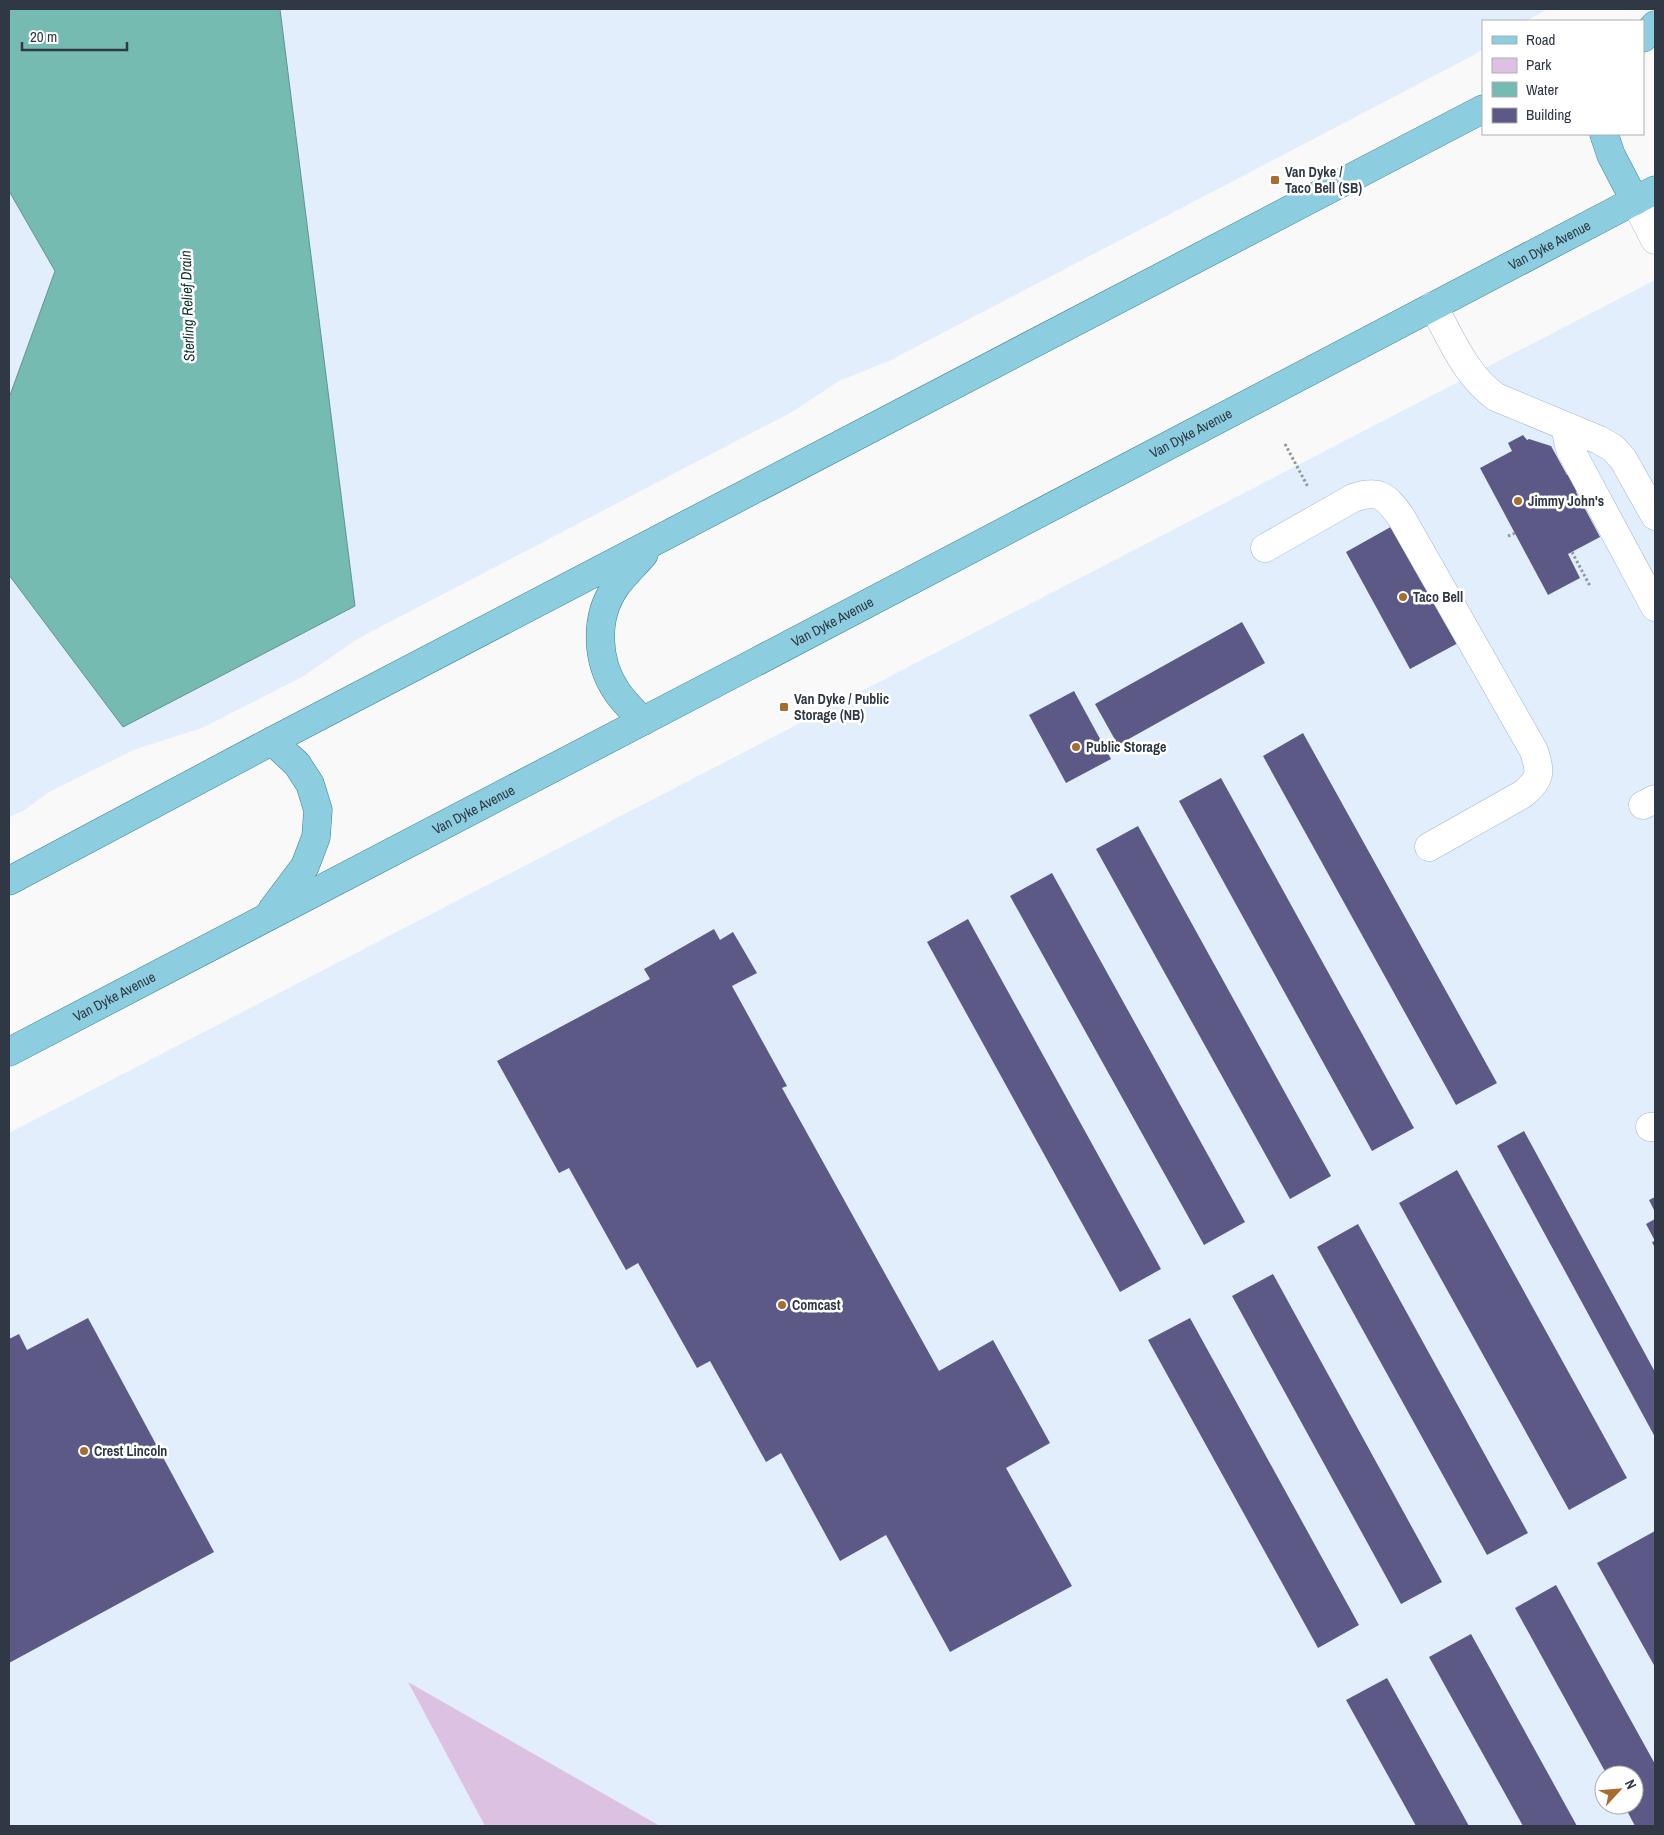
<svg xmlns="http://www.w3.org/2000/svg" width="1664" height="1835" viewBox="0 0 1664 1835" font-family="'Archivo Narrow',sans-serif">
  <style>
    .built { fill: #e2eefc; fill-rule: evenodd }
    .green { fill: #ddc1e2 }
    .water { fill: #76bbb1; stroke: #619490 }
    .building { fill: #5c5986 }
    .lines { fill: none; stroke-linecap: round; stroke-linejoin: round }
    .minor-casing { stroke: #9eb5d1; stroke-width: 29 }
    .major-casing { stroke: #39839a; stroke-width: 29 }
    .path { stroke: #94989e; stroke-width: 3; stroke-dasharray: 2.5 2.5; stroke-linecap: butt }
    .minor { stroke: #fff; stroke-width: 28 }
    .major { stroke: #8ccddf; stroke-width: 28 }
    .poi-dot { fill: #a86c2f; stroke: #fff; stroke-width: 2 }
    .labels { text-anchor: middle; dominant-baseline: central; stroke-width: 5; stroke-linejoin: round; paint-order: stroke }
    .poi-label { font-size: 14px; font-weight: bold; fill: #2f3844; stroke: #fff; text-anchor: start }
    .street-label { font-size: 14px; fill: #2f3844; stroke: #fff }
    .water-label { font-size: 15px; font-style: italic; fill: #133631; stroke: #fff }
  </style>
  <rect width="100%" height="100%" fill="#f9f9f9"/>
  <!-- built -->
  <path class="built" d="M9,9H1548L1526,21H1483V49L1472,56L889,361L839,381L792,412L359,638L302,677L202,728L136,749L49,792L23,811L9,817Z
    M1655,280V1826H660L409,1683L485,1826H9V1133ZM1604,1775H1634V1805H1604Z"/>
  <!-- green -->
  <path class="green" d="M408,1682L660,1826H485Z"/>
  <!-- water -->
  <path class="water" d="M9,9H280L355,606L123,727L9,575V398L55,271L9,191Z"/>
  <!-- building -->
  <path class="building" d="M1523,435L1527,440L1529,439L1551,446L1567,475L1572,472L1582,489L1576,492L1600,537L1568,554L1580,578L1548,595L1480,468L1512,451L1508,443Z
    M1396,524L1460,642L1410,669L1346,552Z
    M1242,622L1265,663L1118,745L1095,704Z
    M1074,691L1111,759L1066,783L1029,715Z
    M1303,733L1497,1083L1456,1105L1263,756Z
    M1221,778L1414,1128L1372,1151L1179,801Z
    M1138,826L1331,1176L1290,1199L1096,849Z
    M1052,873L1245,1222L1204,1245L1010,896Z
    M968,919L1161,1269L1120,1292L927,942Z
    M714,929L720,940L733,932L757,973L732,986L787,1086L782,1088L939,1371L993,1340L1050,1443L1006,1468L1072,1586L950,1652L886,1535L840,1561L781,1453L766,1462L710,1361L697,1368L638,1263L626,1270L569,1168L559,1173L497,1061L650,979L644,969Z
    M1524,1131L1655,1372V1437L1497,1146Z
    M1457,1170L1627,1478L1569,1510L1399,1203Z
    M1655,1197V1212L1649,1200Z
    M1655,1219V1248L1652,1242L1655,1241L1646,1224Z
    M1358,1224L1528,1533L1487,1555L1317,1247Z
    M1273,1274L1442,1582L1401,1604L1232,1296Z
    M88,1318L214,1552L9,1663V1339L19,1334L27,1350Z
    M1190,1318L1359,1625L1318,1648L1148,1340Z
    M1655,1531V1667L1597,1563Z
    M1556,1585L1655,1764V1826H1635L1624,1805H1634V1775H1607L1515,1608Z
    M1471,1634L1577,1826H1523L1429,1657Z
    M1387,1678L1469,1826H1416L1346,1700Z"/>
  <g class="lines">
    <defs>
      <path id="minor" d="M1635,201L1655,240
        M1433,306C1451,338 1465,375 1496,397L1599,440L1613,448L1623,459L1655,516
        M1568,427L1567,436L1570,449L1655,607
        M1265,548L1353,498C1379,489 1386,496 1401,517L1534,751C1541,773 1541,779 1523,794L1429,847
        M1643,805L1655,799
        M1650,1127H1655"/>
      <g id="major">
        <path d="M1643,38L1655,25"/>
        <path d="M1604,134L1611,155L1635,201"/>
        <path d="M643,721C634,712 624,702 617,692C596,661 594,617 616,586C624,575 635,565 644,554"/>
        <path d="M9,881L272,741L1483,109"/>
        <path d="M272,910L305,866L316,837L318,810L310,784L297,764L272,741"/>
        <path id="s1" d="M9,1052C256,921 506,794 754,663C1054,505 1354,347 1655,190"/>
      </g>
    </defs>
    <!-- minor casing -->
    <use href="#minor" class="minor-casing"/>
    <!-- major casing -->
    <use href="#major" class="major-casing"/>
    <!-- path -->
    <path class="path" d="M1285,444L1308,487
      M1508,536L1515,533
      M1572,552L1590,586"/>
    <!-- minor -->
    <use href="#minor" class="minor"/>
    <!-- major -->
    <use href="#major" class="major"/>
  </g>
  <!-- markers -->
  <g class="poi-dot">
    <rect x="1270" y="175" width="10" height="10" rx="2.5"/>
    <circle cx="1518" cy="501" r="5"/>
    <circle cx="1403" cy="597" r="5"/>
    <rect x="779" y="702" width="10" height="10" rx="2.5"/>
    <circle cx="1076" cy="747" r="5"/>
    <circle cx="782" cy="1305" r="5"/>
    <circle cx="84" cy="1451" r="5"/>
  </g>
  <g class="labels">
    <!-- poi labels -->
    <g class="poi-label">
      <text x="1285" y="172">Van Dyke /<tspan x="1285" dy="16">Taco Bell (SB)</tspan></text>
      <text x="1528" y="501">Jimmy John's</text>
      <text x="1413" y="597">Taco Bell</text>
      <text x="794" y="699">Van Dyke / Public<tspan x="794" dy="16">Storage (NB)</tspan></text>
      <text x="1086" y="747">Public Storage</text>
      <text x="792" y="1305">Comcast</text>
      <text x="94" y="1451">Crest Lincoln</text>
    </g>
    <!-- street labels -->
    <g class="street-label">
      <text stroke="none"><textPath href="#s1" startOffset="1739">Van Dyke Avenue</textPath></text>
      <text stroke="none"><textPath href="#s1" startOffset="1334">Van Dyke Avenue</textPath></text>
      <text stroke="none"><textPath href="#s1" startOffset="929">Van Dyke Avenue</textPath></text>
      <text stroke="none"><textPath href="#s1" startOffset="524">Van Dyke Avenue</textPath></text>
      <text stroke="none"><textPath href="#s1" startOffset="119">Van Dyke Avenue</textPath></text>
    </g>
    <!-- water labels -->
    <g class="water-label">
      <text transform="translate(187 306) rotate(-92)">Sterling Relief Drain</text>
    </g>
  </g>
  <!-- border -->
  <rect width="1664" height="1835" fill="none" stroke="#2f3844" stroke-width="20"/>
  <!-- legend -->
  <rect x="1482" y="20" width="162" height="115" fill="#ffffff" stroke="#acafb4"/>
  <rect x="1492" y="36" width="25" height="8" fill="#8ccddf" stroke="#acafb4"/>
  <text x="1526" y="45" font-size="15" fill="#2f3844">Road</text>
  <rect x="1492" y="58" width="25" height="15" fill="#ddc1e2" stroke="#acafb4"/>
  <text x="1526" y="70" font-size="15" fill="#2f3844">Park</text>
  <rect x="1492" y="82" width="25" height="15" fill="#76bbb1" stroke="#acafb4"/>
  <text x="1526" y="95" font-size="15" fill="#2f3844">Water</text>
  <rect x="1492" y="108" width="25" height="15" fill="#5c5986" stroke="#acafb4"/>
  <text x="1526" y="120" font-size="15" fill="#2f3844">Building</text>
  <!-- north arrow -->
  <g transform="translate(1619 1790) rotate(64)"><circle r="24" fill="#ffffff" stroke="#acafb4"/>
  <path d="M0-4L9 19L0 12L-9 19Z" fill="#a86c2f"/>
  <text y="-8" font-size="14" font-weight="bold" text-anchor="middle" fill="#2f3844">N</text>
  </g>
  <!-- scale -->
  <path d="M22 42v8h105v-8" fill="none" stroke="#2f3844" stroke-width="2.5"/>
  <text x="30" y="42" font-size="15" fill="#2f3844" stroke="#ffffff" stroke-width="4" paint-order="stroke">20 m</text>
</svg>
